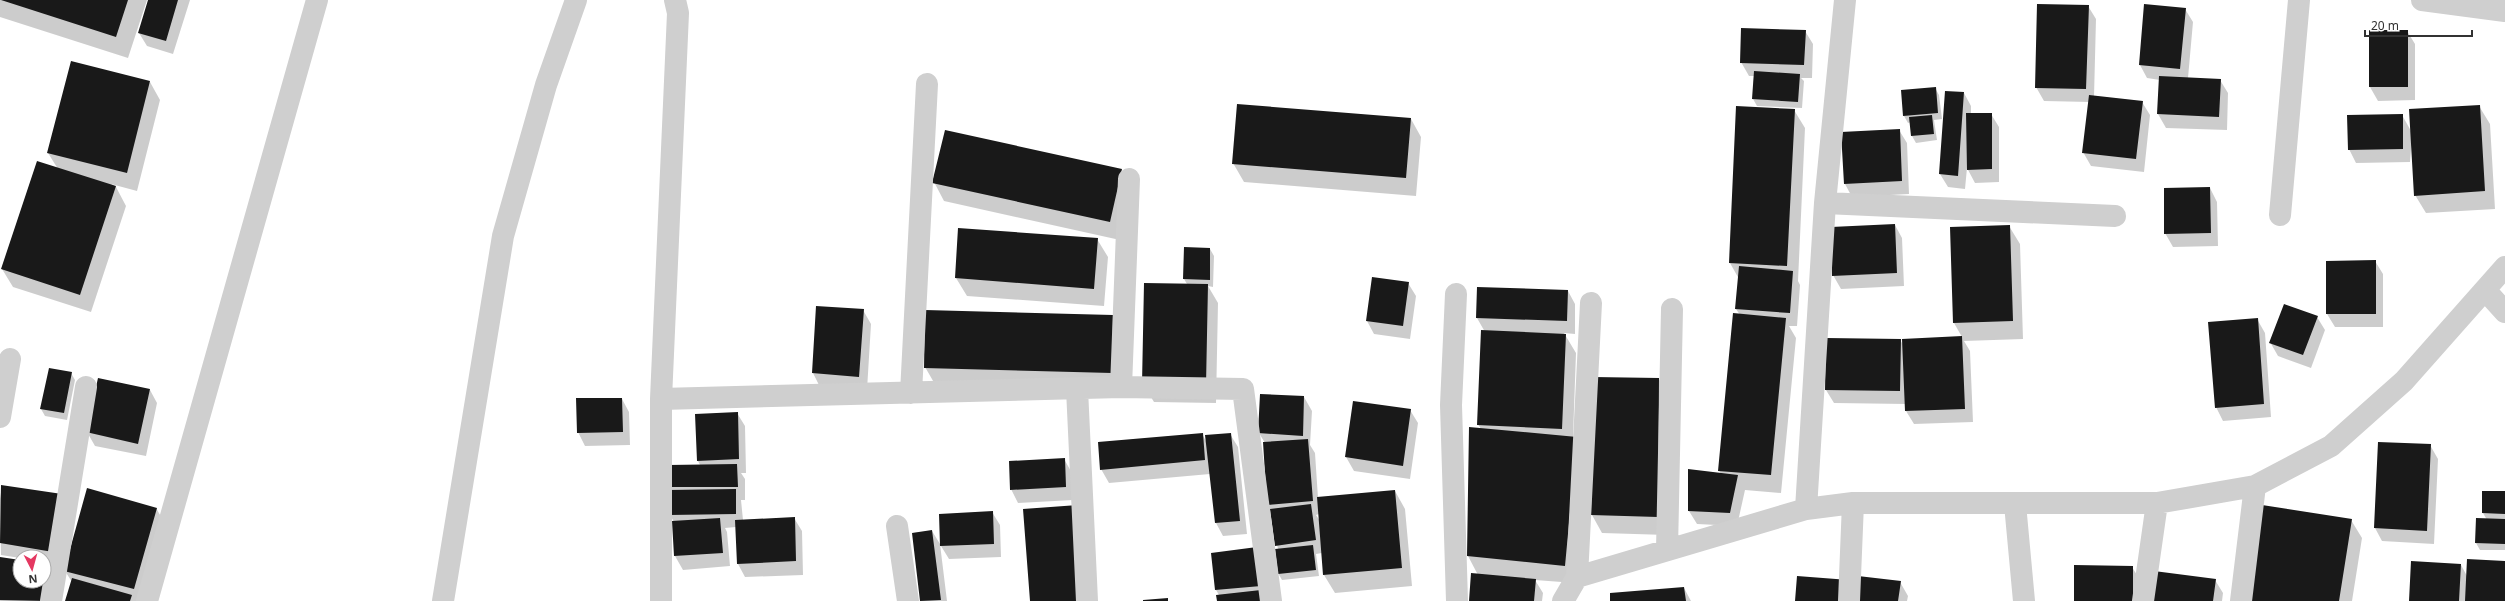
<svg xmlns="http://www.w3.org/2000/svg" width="2505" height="601" viewBox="0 0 2505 601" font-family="'Noto Sans',sans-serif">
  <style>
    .shadow { fill: #0003; fill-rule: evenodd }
    .building { fill: #191919 }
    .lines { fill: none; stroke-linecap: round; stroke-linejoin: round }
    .street { stroke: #cfcfcf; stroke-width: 22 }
  </style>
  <rect width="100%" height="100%" fill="#fff"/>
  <!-- shadow -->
  <path class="shadow" d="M0,0H147L128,58L0,17Z
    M149,0H190L173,54L147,46L139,33Z
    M2145,5L2185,9L2193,22L2188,78L2220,80L2228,93L2227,130L2166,128L2158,114L2160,80L2147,78L2140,65Z
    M2088,6L2096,19L2094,97L2142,102L2150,115L2144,172L2091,166L2083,152L2090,102L2044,101L2036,87Z
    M1805,31L1813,44L1812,78H1801L1804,81L1802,108L1757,106L1753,99L1754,76H1749L1741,62Z
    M2370,31H2407L2415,44V100L2378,101L2370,87Z
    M150,82L160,100L137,191L111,184L116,187L126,206L91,312L13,287L2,269L58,169L48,153Z
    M1935,88L1939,95L1942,119L1934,120L1937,140L1916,143L1912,136L1911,122L1908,123L1904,116L1902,91Z
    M1964,93L1971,106V114H1991L1999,127V182L1975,183L1967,168L1965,189L1948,187L1940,174Z
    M2479,106L2490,124L2495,209L2426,213L2415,195L2412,136L2410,162L2356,163L2349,149L2402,115L2411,131Z
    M1737,108L1794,110L1805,128L1798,281L1800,285L1797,326H1789L1796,338L1781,493L1745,490L1737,526L1697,524L1689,511L1721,474L1719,470L1740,315L1736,309L1739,279L1730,263Z
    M1411,119L1421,137L1416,196L1244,182L1233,163Z
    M1899,130L1907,143L1909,194L1852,197L1845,184Z
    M1121,170L1132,188L1120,240L944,201L934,182Z
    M2210,188L2217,202L2218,246L2173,247L2165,233Z
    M1895,225L1902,238L1904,286L1841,289L1833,275Z
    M2009,226L2020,244L2023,339L1964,341L1970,351L1973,422L1914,424L1906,411V404L1834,403L1826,390L1827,339L1900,340L1904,346L1903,340L1962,337L1954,323Z
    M1097,239L1108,257L1104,306L967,296L956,278Z
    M1210,249L1214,256L1213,287L1208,286L1218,303L1216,403L1154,402L1143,384L1187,284L1184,279Z
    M2375,261L2383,274V327H2335L2327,314Z
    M1408,283L1416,296L1410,339L1374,334L1367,321Z
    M1568,291L1575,304V334L1564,333L1576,353L1573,437L1575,583L1535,580L1543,593L1542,601H1470L1478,575L1468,556L1481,429L1478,424L1485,332L1477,318Z
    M817,308L863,310L871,324L867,390L820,387L813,373Z
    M1112,316L1122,391L936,386L925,367Z
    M2317,317L2325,330L2311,368L2278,356L2270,342Z
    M2257,319L2265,333L2271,417L2223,421L2216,407Z
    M71,373L75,380L67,420L45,416L41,409Z
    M1594,378L1659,379L1669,397L1667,535L1602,533L1592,515Z
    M150,390L157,403L146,456L95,446L87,432Z
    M1304,397L1312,411L1310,445L1315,453L1318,498L1395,491L1405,509L1412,586L1335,593L1324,575L1322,553L1316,554L1319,576L1282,580L1278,573V549L1268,504L1265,443L1259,433ZM1319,514L1320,521L1316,515Z
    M622,399L629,412L630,445L585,446L578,432Z
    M1354,402L1410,410L1418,423L1410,479L1354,471L1346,457Z
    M737,413L745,426L746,473H741L745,479V500H741L743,520L794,518L802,531L803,575L745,577L738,564L736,527L725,528L727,532L730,566L683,570L675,556L674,522L670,515L668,487L700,465L698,461Z
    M1202,434L1206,441L1230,434L1238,447L1247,534L1223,536L1216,523L1210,474L1109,483L1101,469Z
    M2430,445L2438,459L2434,544L2382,541L2375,528Z
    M1064,459L1072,473L1073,500L1018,503L1011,489Z
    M2,486L60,565L44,562V557L20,558L1,555L0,499Z
    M2505,492V550H2480L2476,543L2477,519L2487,520L2483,513Z
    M156,508L167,527L146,601H66L72,582L65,571Z
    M992,512L1000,525L1001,557L949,559L941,546L940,515Z
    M2351,520L2362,538L2352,601H2248Z
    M932,531L940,544L947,601H921L913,533Z
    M1257,548L1268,599L1218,601L1219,595L1216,590L1213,554Z
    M0,558L20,561V581H44V566L57,601H0Z
    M2505,562V601H2410L2461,565L2467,576Z
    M2132,567L2140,580V601H2075Z
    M2215,580L2223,593L2222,601H2151Z
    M1849,581L1900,582L1908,596L1907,601H1796Z
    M1684,588L1691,601H1611Z"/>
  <!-- building -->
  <path class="building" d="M1,0H128L116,37Z
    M148,0H178L166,41L138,33Z
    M2037,4L2089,5L2086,89L2035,88Z
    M2144,4L2186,8L2180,69L2139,65Z
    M1741,28L1806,30L1804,65L1740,63Z
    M2369,30H2408V87H2369Z
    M71,61L150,81L127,173L47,153Z
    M1754,71L1800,74L1798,102L1752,99Z
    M2159,76L2221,79L2219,117L2157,114Z
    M1936,87L1938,113L1903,116L1901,90Z
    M1945,91L1964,92L1958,176L1939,174Z
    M2089,95L2143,101L2136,159L2082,153Z
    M1237,104L1411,118L1406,178L1232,164Z
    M2480,105L2485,191L2414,196L2409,109Z
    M1736,106L1795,109L1787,266L1729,263Z
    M1966,113H1992V169L1967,170Z
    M2403,114V149L2348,150L2347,115Z
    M1932,115L1934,134L1911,136L1909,117Z
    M1900,129L1902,181L1844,184L1841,132Z
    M945,130L1122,169L1110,222L932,183Z
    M37,161L116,186L80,295L1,269Z
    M2210,187L2211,233L2164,234V188Z
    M1895,224L1897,273L1832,276L1831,227Z
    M2010,225L2013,321L1953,323L1950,227Z
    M958,228L1098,238L1094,289L955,278Z
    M1184,247L1210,248V280L1183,279Z
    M2376,260V314H2326V261Z
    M1739,266L1793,271L1790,313L1735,309Z
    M1372,277L1409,282L1403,326L1366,321Z
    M1144,283L1208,284L1206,385L1142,384Z
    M1477,287L1568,290L1567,321L1476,318Z
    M2284,304L2318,316L2303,355L2269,343Z
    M816,306L864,309L859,377L812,373Z
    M925,310L1113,315L1112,373L924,368Z
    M1733,313L1786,318L1771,475L1718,471Z
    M2258,318L2264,404L2215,408L2208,322Z
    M1481,330L1566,334L1562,429L1477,425Z
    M1962,336L1965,409L1905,411L1902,339Z
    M1826,338L1901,339L1900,391L1825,390Z
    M49,368L72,372L64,413L40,409Z
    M1593,377L1659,378L1658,517L1591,515Z
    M98,378L150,389L138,444L86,432Z
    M1260,394L1304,396L1303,436L1258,433Z
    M576,398H622L623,432L577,433Z
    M1353,401L1411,409L1403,466L1345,457Z
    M738,412L739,459L697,461L695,414Z
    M1469,427L1577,437L1565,566L1467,556Z
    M1203,433L1205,460L1100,470L1098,442Z
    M1231,433L1240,521L1215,523L1205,435Z
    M1308,439L1313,501L1267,505L1263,442Z
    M2378,442L2431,444L2427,531L2374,528Z
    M1065,458L1066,487L1010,490L1009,461Z
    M737,464L738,487H667L668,465Z
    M1688,469L1738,475L1730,513L1688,511Z
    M1,485L62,494L53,552L0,543Z
    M87,488L157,508L134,589L64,571Z
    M736,489V514L669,515V490Z
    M1395,490L1402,568L1323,575L1317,497Z
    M2482,491H2505V514L2482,513Z
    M1311,504L1316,540L1275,546L1270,509Z
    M1078,505L1079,601H1030L1023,509Z
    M2262,505L2352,519L2339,601H2247Z
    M993,511L994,544L940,546L939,514Z
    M795,517L796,561L737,564L735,520Z
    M720,518L723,553L674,556L672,521Z
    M2476,518L2505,519V544L2475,543Z
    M932,530L941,600L920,601L912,533Z
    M1313,545L1316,570L1278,574L1275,549Z
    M1257,547L1261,586L1215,590L1211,553Z
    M0,557L20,560V581H44V565L54,566L47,601L0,600Z
    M2467,559L2505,561V601H2465Z
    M2411,561L2461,564L2459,601H2409Z
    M2074,565L2133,566V601H2074Z
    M2154,571L2216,579L2213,601H2150Z
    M1471,573L1536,579L1534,601H1469Z
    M1797,576L1849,580L1848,601H1795Z
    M1858,576L1901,581L1898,601H1855Z
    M72,578L132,595L130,601H65Z
    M1684,587L1686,601H1610V593Z
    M1261,590L1262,601H1217L1216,595Z
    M1168,598V601H1143V600Z"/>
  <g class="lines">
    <!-- street -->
    <path class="street" d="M2422,0L2505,11
      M1825,203L2115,216
      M2280,215L2299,0
      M2486,291L2505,312
      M1456,294L1451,405L1457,601
      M1121,387L1129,179
      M1077,389L1087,601
      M911,393L927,84
      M661,399L1121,387L1243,389L1271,601
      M0,417L10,359
      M2015,504L2024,601
      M1806,509L1825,203L1845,0
      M897,526L908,601
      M1667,550L1672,309
      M1577,577L1806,509L1853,503H2157L2255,486L2331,446L2404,381L2505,267
      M51,601L86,387
      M147,601L317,0
      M443,601L503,236L546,85L576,0
      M661,601V399L678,13L675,0
      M1563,601L1577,577L1591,303
      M1849,601L1853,503
      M2143,601L2157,503
      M2241,601L2255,486"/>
  </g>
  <!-- north arrow -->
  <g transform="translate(32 569) rotate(174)"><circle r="19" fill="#ffffff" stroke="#adadad"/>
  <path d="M0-3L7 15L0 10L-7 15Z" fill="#e43861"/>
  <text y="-6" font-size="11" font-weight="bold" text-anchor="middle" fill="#323232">N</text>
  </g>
  <!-- scale -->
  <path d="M2365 30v6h107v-6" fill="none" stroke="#323232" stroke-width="2"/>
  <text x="2371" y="30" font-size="12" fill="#323232" stroke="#ffffff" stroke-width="3" paint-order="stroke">20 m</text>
</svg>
